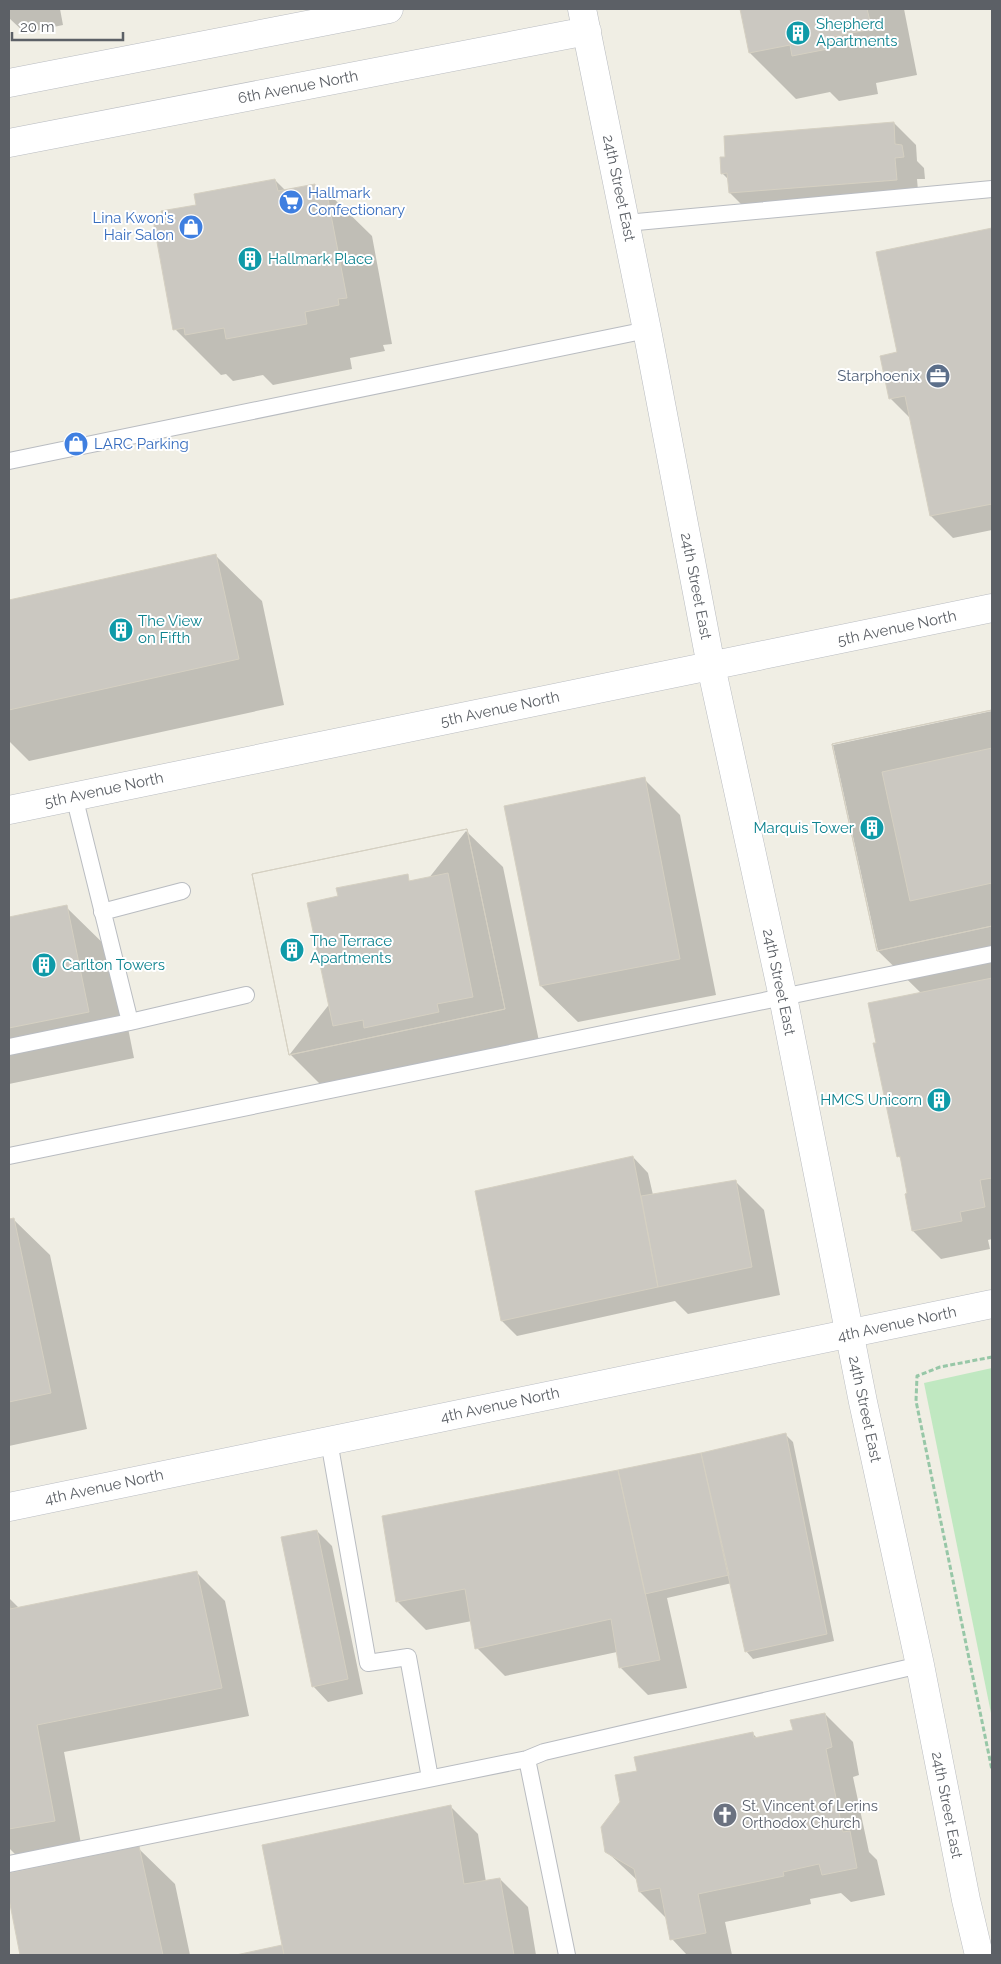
<svg xmlns="http://www.w3.org/2000/svg" width="1001" height="1964" viewBox="0 0 1001 1964" font-family="Raleway,sans-serif">
  <style>
    .green { fill: #c0e8c1 }
    .shadow { fill: #0003 }
    .building { fill: #cbc8c1; stroke: #d5d0c2; fill-rule: evenodd }
    .lines { fill: none; stroke-linecap: round; stroke-linejoin: round }
    .service-casing { stroke: #b9bcc1; stroke-width: 18 }
    .tertiary-casing { stroke: #b9bcc1; stroke-width: 29 }
    .secondary-casing { stroke: #babdc3; stroke-width: 29 }
    .path { stroke: #97c7a7; stroke-width: 3; stroke-dasharray: 5 2.5; stroke-linecap: butt }
    .service { stroke: #fff; stroke-width: 16 }
    .tertiary { stroke: #fff; stroke-width: 28 }
    .secondary { stroke: #fff; stroke-width: 28 }
    .labels { text-anchor: middle; dominant-baseline: central; stroke-width: 4; stroke-linejoin: round; paint-order: stroke }
    .culture-label { font-size: 15px; fill: #0d838f; stroke: #fff; text-anchor: start }
    .street-label { font-size: 15px; fill: #5c6066; stroke: #fff }
    .shop-label { font-size: 15px; fill: #366cbe; stroke: #fff; text-anchor: start }
    .service-label { font-size: 15px; fill: #4e5e75; stroke: #fff; text-anchor: end }
    .worship-label { font-size: 15px; fill: #5b616d; stroke: #fff; text-anchor: start }
  </style>
  <rect width="100%" height="100%" fill="#f0eee4"/>
  <!-- green -->
  <path class="green" d="M992,1368V1718L924,1383Z"/>
  <!-- shadow -->
  <path class="shadow" d="M9,9H60L63,25L25,33L9,18Z
    M742,9H904L917,75L876,83L878,94L839,101L830,92L796,99L750,53Z
    M894,123L916,145L917,161L924,168L925,179H917L919,202L752,215L730,193L729,180L722,173Z
    M275,180L286,191L315,186L320,191L325,190L372,236L392,344L383,345L385,351L350,358L352,369L273,385L263,375L233,381L226,374L221,375L175,329L198,206Z
    M992,230V530L953,538L931,516L911,419L890,398L898,353L878,253Z
    M215,555L262,601L284,705L29,761L9,741V601Z
    M992,711V1239L988,1240L990,1249L941,1259L913,1231L906,1195L909,1194L902,1159L898,1156L877,1044L921,993L878,951L833,745Z
    M644,779L680,815L716,995L578,1022L541,986Z
    M466,831L503,867L540,1046L327,1091L290,1054Z
    M66,907L113,953L134,1058L9,1084V919Z
    M633,1157L648,1173L653,1195L736,1182L764,1210L780,1295L688,1314L675,1301L517,1336L502,1321L477,1192Z
    M13,1219L50,1255L87,1429L9,1446V1220Z
    M786,1435L793,1442L834,1641L753,1659L746,1651L732,1583L667,1598L687,1688L648,1695L620,1667L617,1652L505,1676L477,1648L472,1621L426,1630L398,1602L384,1517L619,1471Z
    M317,1531L332,1546L363,1694L328,1702L313,1686Z
    M197,1573L225,1601L249,1716L64,1752L82,1849L20,1859L9,1848V1598L19,1608Z
    M825,1714L853,1742L859,1775L853,1777L869,1852L877,1860L885,1895L851,1902L841,1893L810,1899L811,1904L725,1922L732,1955H687L672,1939L667,1919L640,1892L638,1881L606,1851L622,1803L638,1772L753,1734L757,1738L794,1731Z
    M450,1806L478,1834L486,1882L500,1879L528,1907L536,1955H242L283,1946Z
    M138,1848L175,1884L190,1955H22L9,1893V1875Z"/>
  <!-- building -->
  <path class="building" d="M740,9H867L872,29L831,37L833,48L792,56L790,45L749,53Z
    M894,122L895,144L902,145L904,157L895,158L897,180L729,193L727,173L721,174L720,157H725L724,136Z
    M275,179L278,191L315,184L316,191L326,189L347,298L338,299L339,305L305,312L307,324L226,339L224,328L185,335L184,328L173,330L153,220L163,218L161,211L196,205L194,194Z
    M992,228V504L930,516L905,396L889,399L880,356L897,352L876,252Z
    M216,554L239,659L9,710V600Z
    M992,710V748L882,772L910,901L992,883V926L877,951L832,744Z
    M992,710V926L877,951L832,744Z
    M645,777L680,959L540,986L504,806Z
    M467,829L505,1009L289,1055L252,874ZM448,873L473,997L437,1004L439,1012L364,1028L363,1020L333,1026L307,903L338,896L336,888L408,874L409,881Z
    M467,829L505,1009L289,1055L252,874Z
    M67,905L89,1012L9,1028V917Z
    M992,978V1178L980,1180L985,1207L960,1212L962,1221L912,1231L905,1194L907,1193L900,1156L897,1157L873,1043H876L868,1003Z
    M633,1156L658,1287L501,1321L475,1191Z
    M736,1180L752,1267L658,1287L641,1196Z
    M14,1218L51,1393L9,1402V1219Z
    M786,1433L827,1634L745,1652L701,1453Z
    M701,1453L729,1575L645,1594L618,1470Z
    M618,1470L660,1660L619,1668L611,1619L475,1649L465,1589L396,1602L382,1516Z
    M317,1530L348,1679L312,1687L281,1537Z
    M197,1571L222,1688L37,1725L55,1821L9,1829V1602L10,1609Z
    M825,1713L832,1747L826,1749L843,1832L850,1831L857,1868L822,1875L819,1864L783,1872L784,1876L698,1894L706,1933L670,1940L660,1888L639,1892L634,1869L605,1852L601,1827L620,1802L615,1775L637,1771L634,1757L753,1732L754,1738L793,1730L790,1720Z
    M451,1805L464,1884L500,1878L514,1955H284L262,1845Z
    M139,1846L163,1955H20L9,1899V1873Z
    M282,1945L284,1955H236Z"/>
  <g class="lines">
    <defs>
      <path id="service" d="M626,223L992,189
        M9,461L647,330
        M102,912L182,891
        M130,1022L246,995
        M9,1047L130,1022L74,796
        M9,1156L992,954
        M329,1441L368,1663L408,1657L430,1778
        M527,1759L567,1955
        M9,1864L527,1759L544,1752L920,1665"/>
      <path id="tertiary" d="M582,9L647,330L711,666L783,997L863,1402L920,1665L966,1900L979,1955
        M9,83L389,9
        M9,143L587,31
        M9,810L992,608"/>
      <path id="secondary" d="M9,1507L992,1304"/>
    </defs>
    <!-- service casing -->
    <use href="#service" class="service-casing"/>
    <!-- tertiary casing -->
    <use href="#tertiary" class="tertiary-casing"/>
    <!-- secondary casing -->
    <use href="#secondary" class="secondary-casing"/>
    <!-- path -->
    <path class="path" d="M992,1357L940,1367L917,1376L916,1401L992,1770"/>
    <!-- service -->
    <use href="#service" class="service"/>
    <!-- tertiary -->
    <use href="#tertiary" class="tertiary"/>
    <!-- secondary -->
    <use href="#secondary" class="secondary"/>
  </g>
  <!-- icons -->
  <defs>
    <symbol id="building-disc" viewBox="-11 -11 22 22"><circle r="9.5" fill="#0f9aa8" stroke="#fff"/><path d="M-4-6H4V6H1V3H-1V6H-4ZM-2.5-4.3h1.7v1.8h-1.7ZM.8-4.3h1.7v1.8H.8ZM-2.5-1h1.7V.8h-1.7ZM.8-1h1.7V.8H.8Z" fill="#fff"/></symbol>
    <symbol id="supermarket-disc" viewBox="-11 -11 22 22"><circle r="9.5" fill="#3f7fe0" stroke="#fff"/><path d="M-6-5.5h2.5l.6 2H6L4.5 2H-2.5L-4.4-4H-6ZM-1.5 3.2a1.3 1.3 0 1 0 .1 0ZM3 3.2a1.3 1.3 0 1 0 .1 0Z" fill="#fff"/></symbol>
    <symbol id="shop-disc" viewBox="-11 -11 22 22"><circle r="9.5" fill="#3f7fe0" stroke="#fff"/><path d="M-5-2.5h2.3a2.7 3.5 0 0 1 5.4 0H5L5.5 6h-11ZM-1.5-2.5h3a1.5 2.3 0 0 0-3 0Z" fill="#fff"/></symbol>
    <symbol id="office-disc" viewBox="-11 -11 22 22"><circle r="9.5" fill="#5c6f8a" stroke="#fff"/><path d="M-6-3h4V-5.5h4V-3h4V5H-6ZM-1-4.5V-3h2v-1.5ZM-6 0V1H6V0Z" fill="#fff"/></symbol>
    <symbol id="church-disc" viewBox="-11 -11 22 22"><circle r="9.5" fill="#6b7280" stroke="#fff"/><path d="M-1.2-6h2.4v3.5h3.3v2.4h-3.3V6h-2.4V-.1h-3.3v-2.4h3.3Z" fill="#fff"/></symbol>
  </defs>
  <g fill-rule="evenodd">
    <use href="#building-disc" x="784" y="19" width="28" height="28"/>
    <use href="#supermarket-disc" x="277" y="188" width="28" height="28"/>
    <use href="#shop-disc" x="177" y="213" width="28" height="28"/>
    <use href="#building-disc" x="236" y="245" width="28" height="28"/>
    <use href="#office-disc" x="924" y="362" width="28" height="28"/>
    <use href="#shop-disc" x="62" y="430" width="28" height="28"/>
    <use href="#building-disc" x="107" y="616" width="28" height="28"/>
    <use href="#building-disc" x="858" y="814" width="28" height="28"/>
    <use href="#building-disc" x="278" y="936" width="28" height="28"/>
    <use href="#building-disc" x="30" y="951" width="28" height="28"/>
    <use href="#building-disc" x="925" y="1086" width="28" height="28"/>
    <use href="#church-disc" x="711" y="1801" width="28" height="28"/>
  </g>
  <g class="labels">
    <!-- culture labels -->
    <g class="culture-label">
      <text x="816" y="24">Shepherd<tspan x="816" dy="17">Apartments</tspan></text>
      <text x="268" y="259">Hallmark Place</text>
      <text x="138" y="621">The View<tspan x="138" dy="17">on Fifth</tspan></text>
      <text x="854" y="828" text-anchor="end">Marquis Tower</text>
      <text x="310" y="941">The Terrace<tspan x="310" dy="17">Apartments</tspan></text>
      <text x="62" y="965">Carlton Towers</text>
      <text x="922" y="1100" text-anchor="end">HMCS Unicorn</text>
    </g>
    <!-- street labels -->
    <g class="street-label">
      <text transform="translate(298 87) rotate(-11)">6th Avenue North</text>
      <text transform="translate(619 188) rotate(78)">24th Street East</text>
      <text transform="translate(696 586) rotate(79)">24th Street East</text>
      <text transform="translate(897 628) rotate(-12)">5th Avenue North</text>
      <text transform="translate(500 709) rotate(-12)">5th Avenue North</text>
      <text transform="translate(104 790) rotate(-12)">5th Avenue North</text>
      <text transform="translate(779 982) rotate(78)">24th Street East</text>
      <text transform="translate(897 1324) rotate(-12)">4th Avenue North</text>
      <text transform="translate(500 1405) rotate(-12)">4th Avenue North</text>
      <text transform="translate(865 1409) rotate(78)">24th Street East</text>
      <text transform="translate(104 1487) rotate(-12)">4th Avenue North</text>
      <text transform="translate(947 1805) rotate(79)">24th Street East</text>
    </g>
    <!-- shop labels -->
    <g class="shop-label">
      <text x="308" y="193">Hallmark<tspan x="308" dy="17">Confectionary</tspan></text>
      <text x="174" y="218" text-anchor="end">Lina Kwon's<tspan x="174" dy="17">Hair Salon</tspan></text>
      <text x="94" y="444">LARC Parking</text>
    </g>
    <!-- service labels -->
    <g class="service-label">
      <text x="920" y="376">Starphoenix</text>
    </g>
    <!-- worship labels -->
    <g class="worship-label">
      <text x="742" y="1806">St. Vincent of Lerins<tspan x="742" dy="17">Orthodox Church</tspan></text>
    </g>
  </g>
  <!-- border -->
  <rect width="1001" height="1964" fill="none" stroke="#5c6066" stroke-width="20"/>
  <!-- scale -->
  <path d="M12 32v8h111v-8" fill="none" stroke="#5c6066" stroke-width="2.5"/>
  <text x="20" y="32" font-size="15" fill="#5c6066" stroke="#ffffff" stroke-width="4" paint-order="stroke">20 m</text>
</svg>
